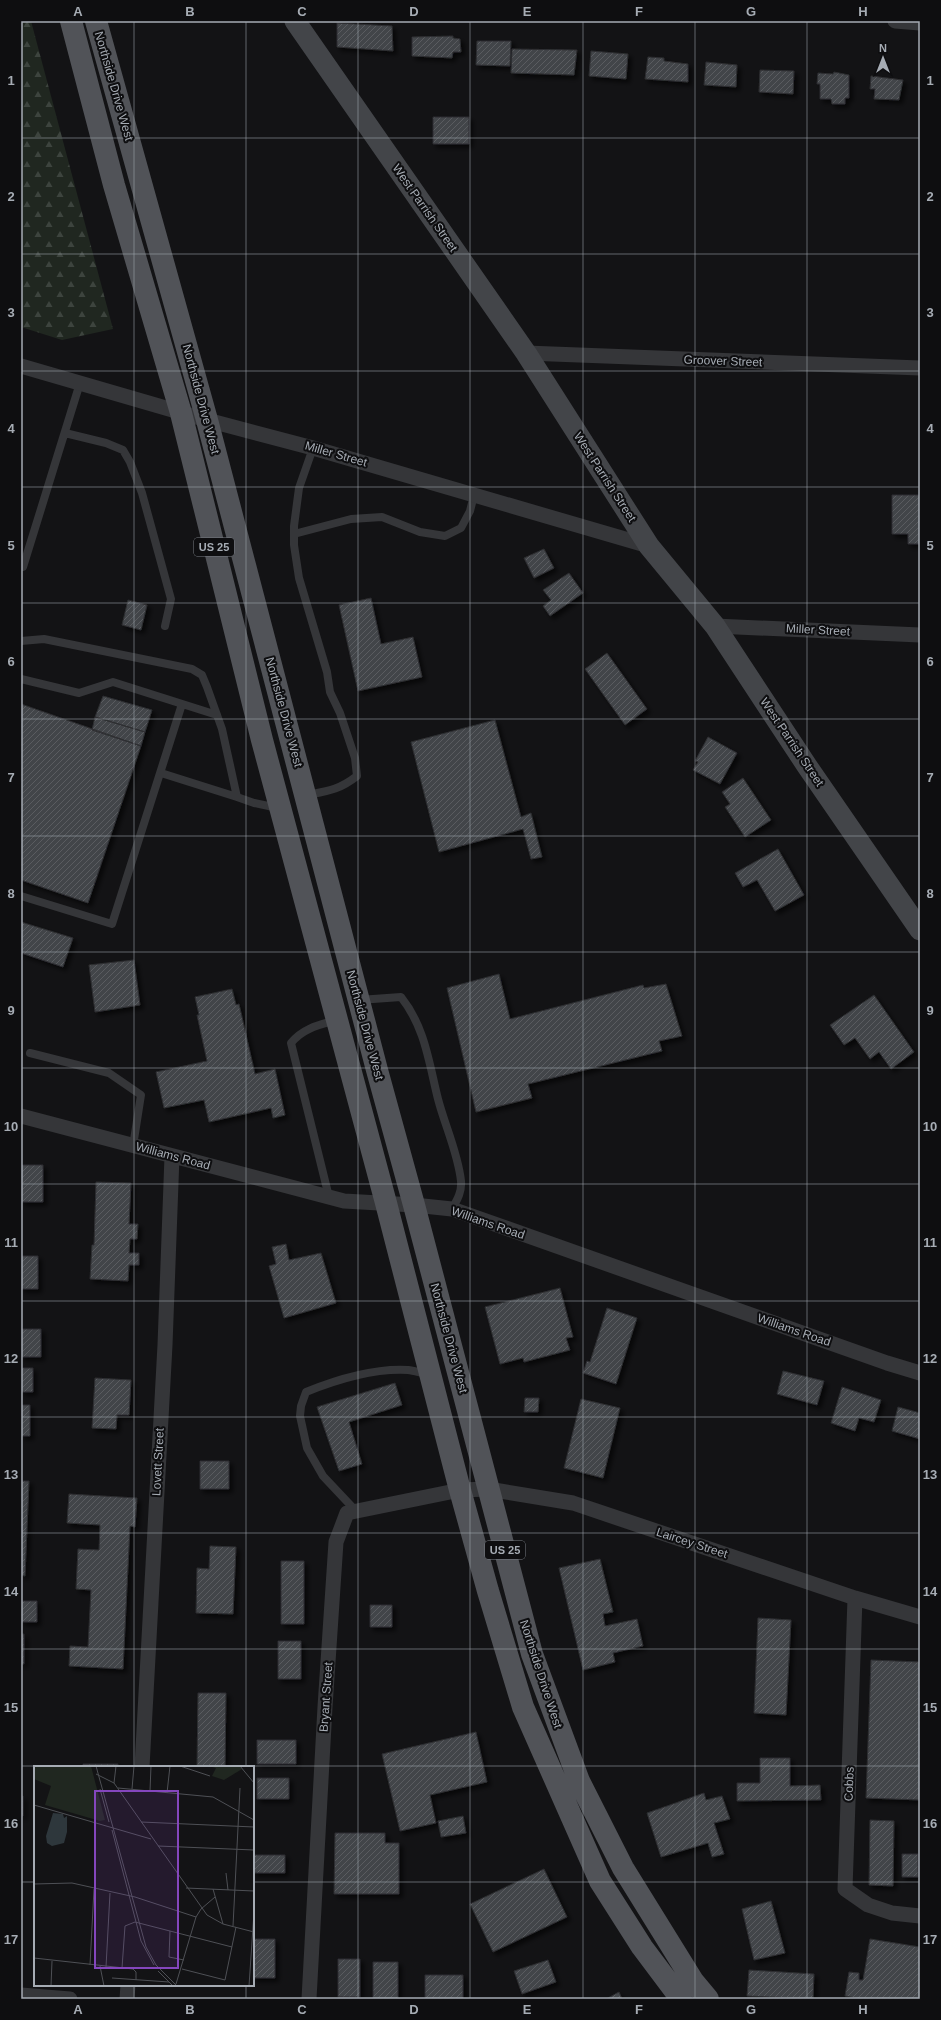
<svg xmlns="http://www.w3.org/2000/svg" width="941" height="2020" viewBox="0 0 941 2020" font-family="Helvetica,sans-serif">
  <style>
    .forest { fill: url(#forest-firs) }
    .building { fill: url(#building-hatch); stroke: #2d2e31; filter: url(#shadow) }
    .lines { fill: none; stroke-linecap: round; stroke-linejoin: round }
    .lane { stroke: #353639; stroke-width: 8 }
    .street { stroke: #353639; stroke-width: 15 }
    .secondary { stroke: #434549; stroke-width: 21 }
    .primary { stroke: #515358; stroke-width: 22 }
    .grid { fill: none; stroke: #a6acb4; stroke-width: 1; stroke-opacity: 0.55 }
    .labels { text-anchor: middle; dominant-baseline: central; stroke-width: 4; stroke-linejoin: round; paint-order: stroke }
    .shield { fill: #0e0e10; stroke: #787d83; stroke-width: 1 }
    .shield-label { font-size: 11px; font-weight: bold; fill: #a6acb4 }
    .street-label { font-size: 12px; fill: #a6acb4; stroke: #0e0e10 }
    .inset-road { fill: none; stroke: #4e5055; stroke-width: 1 }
    .view { fill: #8446bd; fill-opacity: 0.15; stroke: #8446bd; stroke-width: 2 }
    .inset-edge { fill: none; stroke: #a6acb4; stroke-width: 2 }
    .neatline { fill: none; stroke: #a6acb4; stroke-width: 1.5 }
    .grid-label { font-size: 13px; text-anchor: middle; font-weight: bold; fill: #a6acb4 }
  </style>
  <defs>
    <pattern id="forest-firs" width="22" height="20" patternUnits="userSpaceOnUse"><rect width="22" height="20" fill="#202720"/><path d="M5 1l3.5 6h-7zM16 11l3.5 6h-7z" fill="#3d443e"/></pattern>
    <pattern id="building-hatch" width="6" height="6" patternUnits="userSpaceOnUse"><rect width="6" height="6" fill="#424448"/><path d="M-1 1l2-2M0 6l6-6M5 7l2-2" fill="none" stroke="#5a5c60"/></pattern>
    <filter id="shadow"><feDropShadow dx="3.5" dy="3.5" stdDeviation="2" flood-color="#0009"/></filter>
  </defs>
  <rect width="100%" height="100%" fill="#131315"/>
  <!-- forest -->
  <path class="forest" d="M21,21H31L113,329L62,340L21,327Z"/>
  <!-- building -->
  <path class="building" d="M337,23L392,26L393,51L337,47Z
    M453,36V38L460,39L461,52H453L452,58L412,56V37Z
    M477,41H511L510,66L476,65Z
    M512,49L577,50L574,75L511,73Z
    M591,51L628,54L626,79L589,76Z
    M648,57L664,58V61L688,64V82L645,79Z
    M706,62L737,65L736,87L704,85Z
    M760,70L794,71L793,94L759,92Z
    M834,72L849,75V98H845V104H832L831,99H820V84H817L818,73L833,74Z
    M871,76L903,80L899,100L874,99L875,89H870Z
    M433,117H469V144H433Z
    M892,495H920V544H908V534H892Z
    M544,549L554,568L534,578L524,558Z
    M569,573L583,593L550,616L543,606L551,600L543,590Z
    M371,598L381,644L413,637L422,677L358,691L339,605Z
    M128,600L147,605L141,630L122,625Z
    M607,653L647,709L625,725L585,669Z
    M103,696L152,710L145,732L95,717Z
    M21,704L141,746L88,903L21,880Z
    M95,717L145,732L141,746L92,730Z
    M495,720L521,817L531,813L542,857L531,859L523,829L439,852L411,742Z
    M708,737L737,753L720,784L693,770L698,762L695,761Z
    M743,778L771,820L745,837L725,807L730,804L722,792Z
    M778,849L804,895L775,911L757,880L743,887L735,873Z
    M21,922L73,938L63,967L21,953Z
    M134,960L140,1005L95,1012L89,965Z
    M499,974L510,1019L643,985L644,988L666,984L682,1036L659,1041L662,1051L528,1084L532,1098L476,1112L447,988Z
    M232,989L236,1005L239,1004L255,1074L275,1069L285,1115L273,1118L271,1108L209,1122L204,1100L164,1108L156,1072L207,1061L197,1015H199L195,997Z
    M874,995L914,1052L891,1069L879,1052L870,1059L855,1038L844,1045L830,1025Z
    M21,1165H43V1202H21Z
    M96,1182L131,1183L129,1224H138L137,1239H130L129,1253H139V1265H129L128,1281L90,1279L92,1245H94Z
    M286,1244L289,1260L321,1253L336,1303L284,1318L269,1266L276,1264L272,1247Z
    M21,1256H38V1289H21Z
    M560,1288L573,1337L566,1338L570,1350L524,1362L523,1358L500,1364L485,1307Z
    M607,1308L637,1318L616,1384L583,1373L587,1361L590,1362Z
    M21,1329H41V1357H21Z
    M21,1368H33V1392H21Z
    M783,1371L824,1381L817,1405L777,1394Z
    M95,1378L131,1380L129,1415H117L116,1429L92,1428Z
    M395,1383L402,1405L349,1422L362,1464L339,1471L317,1407Z
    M842,1387L881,1400L874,1422L859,1418L855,1431L831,1423Z
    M525,1398H539L538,1412H524Z
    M581,1399L620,1408L603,1478L564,1468Z
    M21,1405H30V1436H21Z
    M898,1407L920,1413V1439L892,1431Z
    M200,1461H229V1489H200Z
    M21,1481H29L25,1576L21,1575Z
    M69,1494L137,1498L135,1527L130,1526L123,1669L69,1666L70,1646L88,1647L91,1590L76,1589L78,1549L99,1550L100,1525L67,1523Z
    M210,1546L236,1547L233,1614L196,1613L197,1568L209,1569Z
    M600,1559L613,1612L603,1614L605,1626L637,1619L643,1646L613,1653L615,1662L583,1670L559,1568Z
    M281,1561H304V1624H281Z
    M21,1601H37V1622H21Z
    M370,1605H392V1627H370Z
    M758,1618L791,1620L786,1715L754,1713Z
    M21,1634H24V1664H21Z
    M278,1641H301V1679H278Z
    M871,1660L920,1662V1800L866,1798Z
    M198,1693H226L225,1767H197Z
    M476,1732L487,1782L430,1795L436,1823L400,1831L382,1754Z
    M257,1740H296V1764H257Z
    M760,1758H790V1786L820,1785L821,1800L737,1801V1783H760Z
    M83,1764H118V1767H83Z
    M257,1778H289V1799H257Z
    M704,1793L706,1800L722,1796L730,1819L714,1823L724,1854L712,1857L708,1843L661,1857L647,1813Z
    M21,1796H23V1816H21Z
    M463,1816L466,1833L441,1837L438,1821Z
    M870,1820L894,1821L893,1886L869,1885Z
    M335,1833H385V1843H399V1894H334Z
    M902,1854H918V1877H902Z
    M253,1855H285V1873H253Z
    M544,1869L567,1917L493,1952L470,1904Z
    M771,1901L785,1953L754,1960L742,1909Z
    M253,1939H275V1978H253Z
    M870,1939L920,1947V1999H860L845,1996L849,1972L859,1973V1980H863Z
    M338,1959H360V1997H338Z
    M548,1960L556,1982L522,1994L514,1971Z
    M373,1962H398V1999H373Z
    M749,1970L814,1974L813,1999L747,1996Z
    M425,1975H463V1999H425Z
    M619,1992L622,1999H606Z"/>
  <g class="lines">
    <!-- lane -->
    <path class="lane" d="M65,433L106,443L123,450L130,462L142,493L171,599L165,626
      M294,534L351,519L382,517L420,532L445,536L461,528L470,511L474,495
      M23,567L80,383
      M21,641L44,639L192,669L202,675L207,687L222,729L237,797L254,803L278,808
      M21,679L79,693L113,682L217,715
      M161,773L237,797
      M307,795C328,791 339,790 357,776L355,758L340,713L330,692L327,672L299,578L294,545V526L299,488L313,448
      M21,896L112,924L182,704
      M359,1000L401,997C425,1027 429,1063 438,1099C445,1126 458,1153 461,1181C462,1192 457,1200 452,1209
      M30,1053L109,1073L141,1095L133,1146
      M329,1197L291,1043C303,1028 319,1025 337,1020
      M355,1510L323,1476L307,1448L300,1416L301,1406L306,1392C338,1379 373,1368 408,1370C415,1371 422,1373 429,1374"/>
    <!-- street -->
    <path class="street" d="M895,21L920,23
      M526,353L920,368
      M21,366L207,420L313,448L649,546
      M715,626L920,635
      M21,1116L344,1201L414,1205L452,1209L887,1363L920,1373
      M855,1598L845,1889L868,1905L892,1913L920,1916
      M142,1767L165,1345L172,1156
      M21,1995L70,1999
      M127,1999L128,1985
      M309,1999L325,1707L336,1542L347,1513L460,1490L488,1489L573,1503L855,1598L920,1617"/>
    <!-- secondary -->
    <path class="secondary" d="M295,21L526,353L649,546L715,626L807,766L920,930"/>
    <!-- primary -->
    <path class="primary" d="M71,21L114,185L181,413L262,740L386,1203L460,1490L488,1591L523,1707L600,1881L642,1947L681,1999
      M96,21L207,420L377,1070L414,1205L532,1654L579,1781L623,1868L693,1981L708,1999"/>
  </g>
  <!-- grid -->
  <path class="grid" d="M134,21V1767M246,21V1767M358,21V1999M470,21V1999M583,21V1999M695,21V1999M807,21V1999M21,138H920M21,254H920M21,371H920M21,487H920M21,603H920M21,719H920M21,836H920M21,952H920M21,1068H920M21,1184H920M21,1301H920M21,1417H920M21,1533H920M21,1649H920M21,1766H920M21,1882H35M253,1882H920M134,1985V1999M246,1985V1999"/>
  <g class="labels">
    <!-- shield labels -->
    <g class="shield">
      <rect x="194" y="538" width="40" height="18" rx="3"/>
      <rect x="485" y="1541" width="40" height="18" rx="3"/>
    </g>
    <g class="shield-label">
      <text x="214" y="547">US 25</text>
      <text x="505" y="1550">US 25</text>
    </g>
    <!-- street labels -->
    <g class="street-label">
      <text transform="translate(114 86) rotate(74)">Northside Drive West</text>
      <text transform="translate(425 208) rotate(55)">West Parrish Street</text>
      <text transform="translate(723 361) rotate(2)">Groover Street</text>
      <text transform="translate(201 399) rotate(75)">Northside Drive West</text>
      <text transform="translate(336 454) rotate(16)">Miller Street</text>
      <text transform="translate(605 477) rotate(57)">West Parrish Street</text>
      <text transform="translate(818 630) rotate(3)">Miller Street</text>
      <text transform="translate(284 712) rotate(75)">Northside Drive West</text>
      <text transform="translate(792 742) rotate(56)">West Parrish Street</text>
      <text transform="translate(365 1025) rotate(75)">Northside Drive West</text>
      <text transform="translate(173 1156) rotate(15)">Williams Road</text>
      <text transform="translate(488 1223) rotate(19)">Williams Road</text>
      <text transform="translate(794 1330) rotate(19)">Williams Road</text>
      <text transform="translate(449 1338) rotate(75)">Northside Drive West</text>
      <text transform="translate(158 1462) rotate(-87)">Lovett Street</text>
      <text transform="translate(692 1543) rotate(18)">Laircey Street</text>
      <text transform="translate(541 1674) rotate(72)">Northside Drive West</text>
      <text transform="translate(326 1697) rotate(-86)">Bryant Street</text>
      <text transform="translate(849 1784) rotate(-88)">Cobbs</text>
    </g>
  </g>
  <!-- overview -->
  <g transform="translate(34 1766)">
    <rect width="220" height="220" fill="#131315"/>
    <path d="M0,0H57L71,54L66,55L11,39L17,20L0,13ZM205,0L208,3L190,14L178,10L182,2L178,1Z" fill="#202720"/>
    <path d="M19,47L29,48L30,52L33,50V66L30,77L18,80L13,77L12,70Z" fill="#2e373c"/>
    <path class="inset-road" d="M62,0L112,181L122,199L143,220M146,0L176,10M206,0L220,17M62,8L80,17L173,149L189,158L220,166M80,17L82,0M84,22L179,31L220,54M66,23L75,56M98,23L100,0M116,25L117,0M133,27L136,0M0,39L117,73M107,56L220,61M78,64L107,175L120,199M124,80L220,84M192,107L194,124M0,118L38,117L101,131L162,151M152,122L220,125M179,123L189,158M199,160L206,22M136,165L135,191L150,194M0,192L99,203L102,206V214M56,199L60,123M66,200L70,220M72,201L76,127M88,202L91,160L101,156L198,181M148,203L191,214L202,161M124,205L139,220M78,212L135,216M142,218L162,151L167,143L181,131M17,220L18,195M215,220L220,146"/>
    <path class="view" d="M61,25H144V202H61Z"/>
    <rect width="220" height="220" class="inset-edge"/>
  </g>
  <!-- border -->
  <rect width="941" height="2020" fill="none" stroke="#0e0e10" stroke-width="44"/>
  <!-- north arrow -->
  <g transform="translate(883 58)" stroke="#0e0e10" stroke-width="3" paint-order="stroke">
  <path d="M0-3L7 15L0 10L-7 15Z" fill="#a6acb4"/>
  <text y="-6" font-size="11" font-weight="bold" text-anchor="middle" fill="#a6acb4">N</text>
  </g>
  <rect x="22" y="22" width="897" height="1976" class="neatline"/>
  <g class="grid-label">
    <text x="78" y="16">A</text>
    <text x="190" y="16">B</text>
    <text x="302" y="16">C</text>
    <text x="414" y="16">D</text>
    <text x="527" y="16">E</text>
    <text x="639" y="16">F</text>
    <text x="751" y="16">G</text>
    <text x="863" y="16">H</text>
    <text x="11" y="85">1</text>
    <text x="930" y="85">1</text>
    <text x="11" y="201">2</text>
    <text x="930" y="201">2</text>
    <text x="11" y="317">3</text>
    <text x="930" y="317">3</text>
    <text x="11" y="433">4</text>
    <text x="930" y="433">4</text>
    <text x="11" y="550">5</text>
    <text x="930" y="550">5</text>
    <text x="11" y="666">6</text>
    <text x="930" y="666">6</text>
    <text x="11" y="782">7</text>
    <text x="930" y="782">7</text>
    <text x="11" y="898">8</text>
    <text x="930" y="898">8</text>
    <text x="11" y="1015">9</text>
    <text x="930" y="1015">9</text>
    <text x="11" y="1131">10</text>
    <text x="930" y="1131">10</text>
    <text x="11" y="1247">11</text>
    <text x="930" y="1247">11</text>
    <text x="11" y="1363">12</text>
    <text x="930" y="1363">12</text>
    <text x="11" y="1479">13</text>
    <text x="930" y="1479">13</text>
    <text x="11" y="1596">14</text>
    <text x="930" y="1596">14</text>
    <text x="11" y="1712">15</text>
    <text x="930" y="1712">15</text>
    <text x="11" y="1828">16</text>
    <text x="930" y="1828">16</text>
    <text x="11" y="1944">17</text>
    <text x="930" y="1944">17</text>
    <text x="78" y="2014">A</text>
    <text x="190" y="2014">B</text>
    <text x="302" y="2014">C</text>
    <text x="414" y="2014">D</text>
    <text x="527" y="2014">E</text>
    <text x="639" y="2014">F</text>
    <text x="751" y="2014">G</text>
    <text x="863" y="2014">H</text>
  </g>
</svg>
